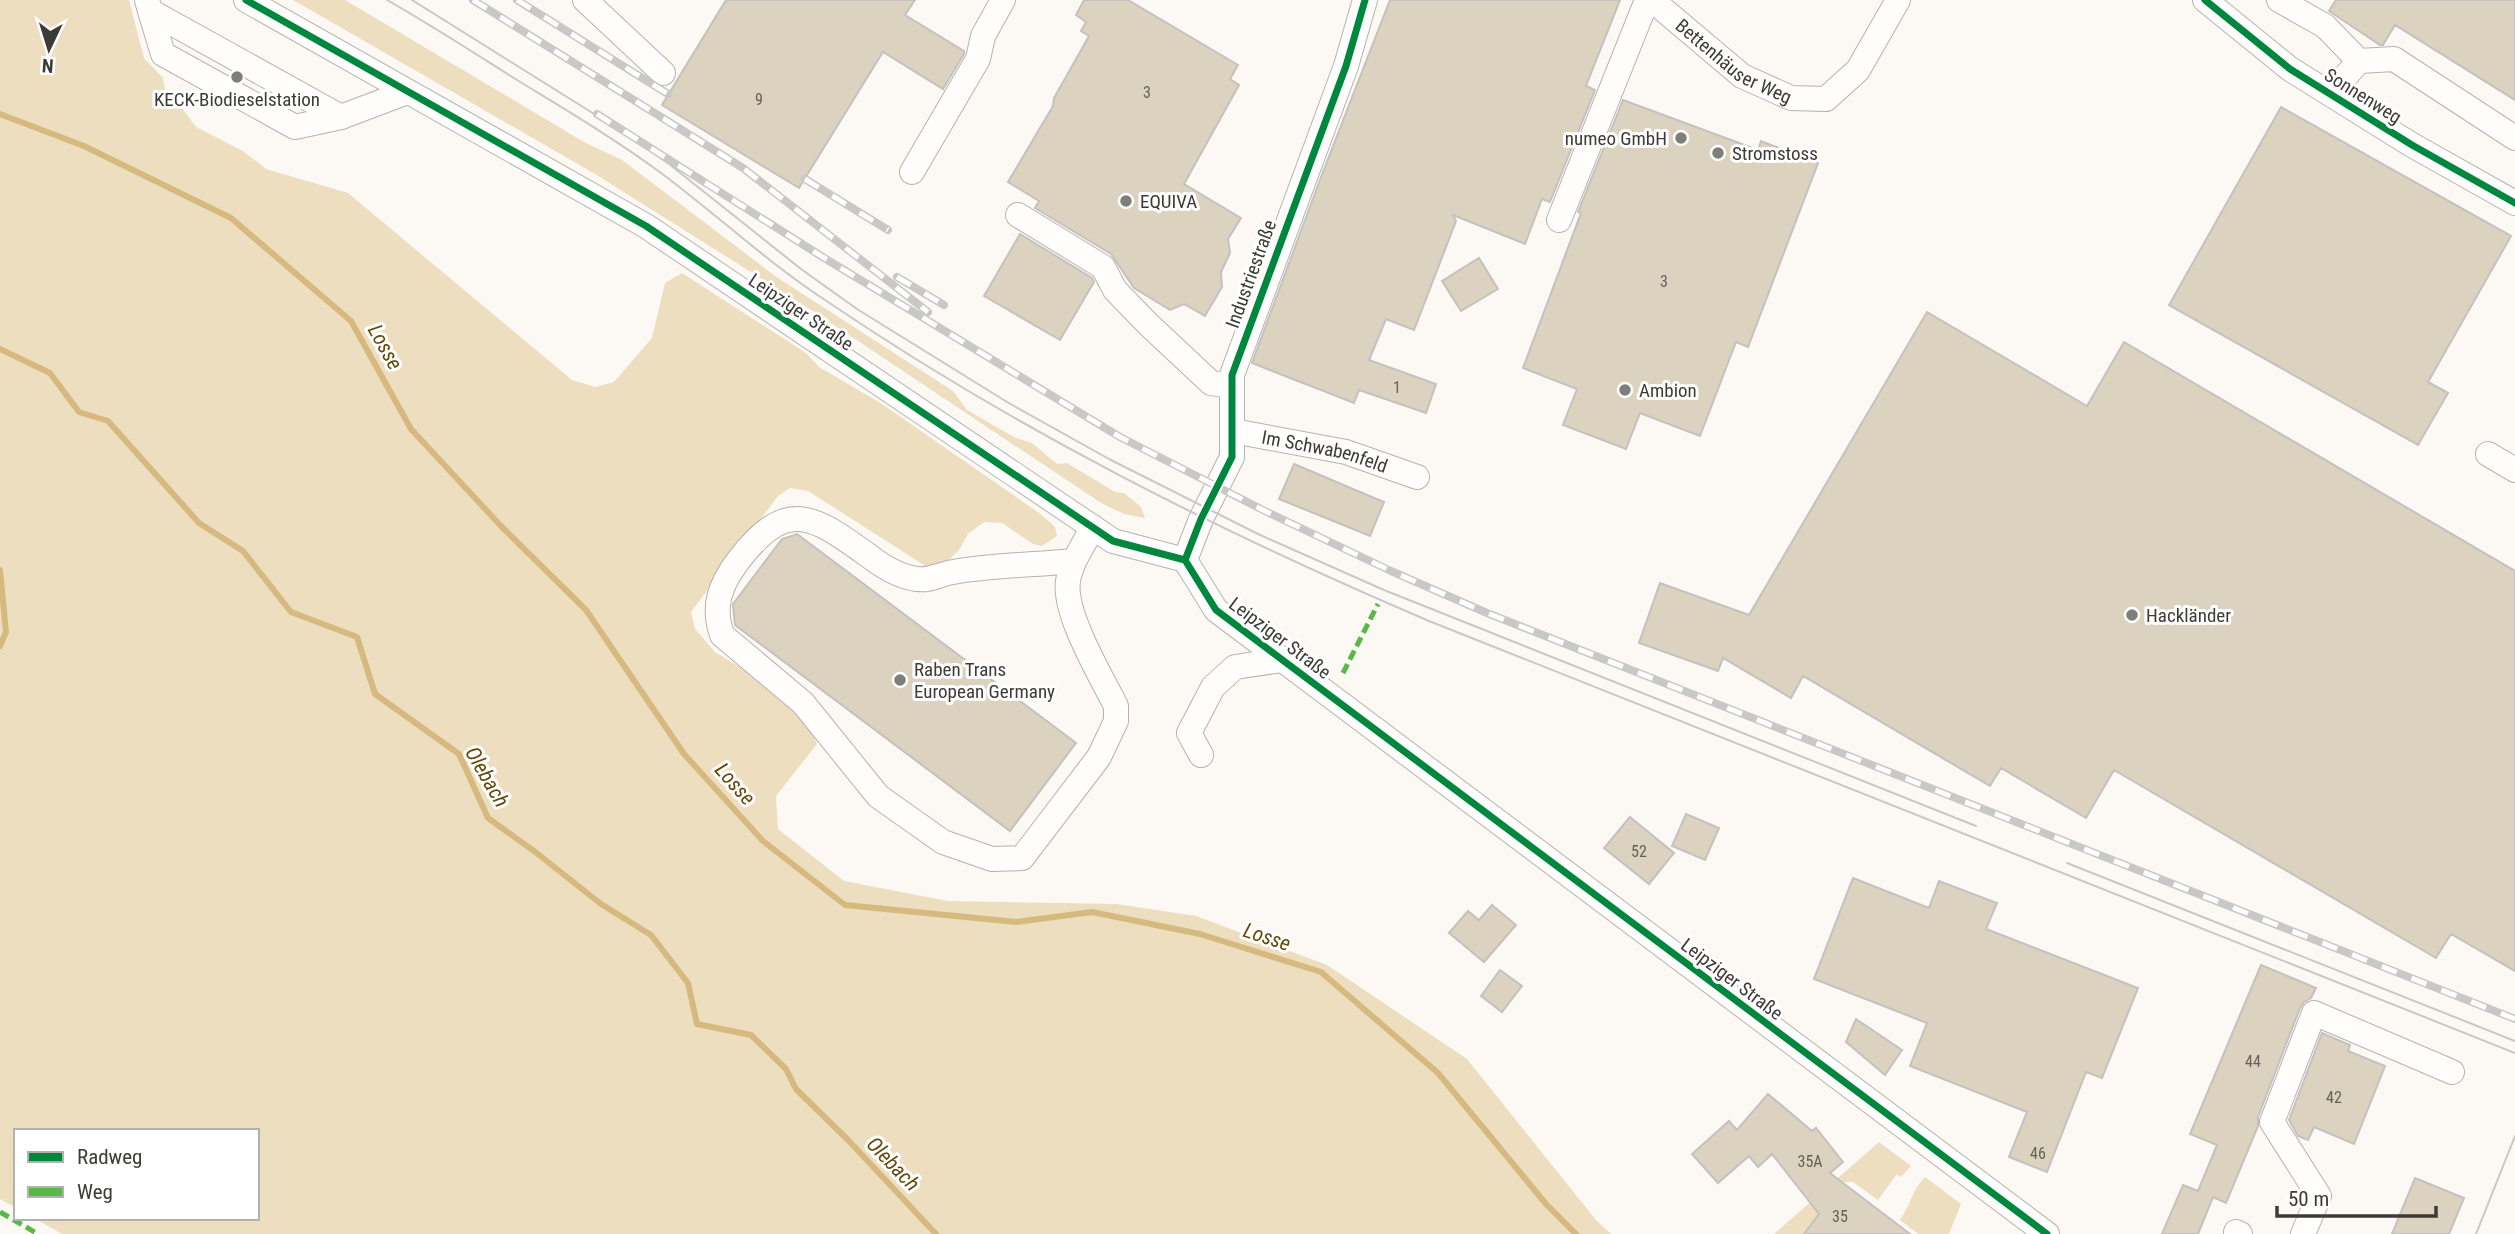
<svg xmlns="http://www.w3.org/2000/svg" width="2515" height="1234" viewBox="0 0 2515 1234" font-family="'Roboto Condensed',sans-serif">
  <style>
    .green { fill: #eddec0 }
    .lines { fill: none; stroke-linecap: round; stroke-linejoin: round }
    .stream { stroke: #d6b97f; stroke-width: 6 }
    .building { fill: #dbd2c0; stroke: #c4c1be; stroke-width: 2 }
    .minor-casing { stroke: #b5b3af; stroke-width: 26 }
    .minor { stroke: #fffefd; stroke-width: 24 }
    .tram { stroke: #c8c8c6; stroke-width: 2 }
    .rail-casing { stroke: #c8c8c6; stroke-width: 8 }
    .rail { stroke: #fff; stroke-width: 5; stroke-dasharray: 16; stroke-linecap: butt }
    .quiet { stroke: #58b947; stroke-width: 5; stroke-dasharray: 10 5; stroke-linecap: butt }
    .cycleway-casing { stroke: #fff; stroke-width: 11 }
    .cycleway { stroke: #00873e; stroke-width: 7 }
    .poi-dot { fill: #807e79; stroke: #fff; stroke-width: 2.5 }
    .labels { text-anchor: middle; dominant-baseline: central; stroke-width: 6; stroke-linejoin: round; paint-order: stroke }
    .number-label { font-size: 16px; fill: #646159 }
    .street-label { font-size: 19px; fill: #3d3b37; stroke: #fff }
    .poi-label { font-size: 19px; fill: #3d3b37; stroke: #fff; text-anchor: start }
    .water-label { font-size: 21px; font-style: italic; fill: #644906; stroke: #fff }
  </style>
  <rect width="100%" height="100%" fill="#fcf9f4"/>
  <!-- green -->
  <path class="green" d="M0,0H129L144,58L163,78L166,95L175,99L196,127L243,151L266,169L348,193L572,380L595,387L614,382L652,338L665,283L682,273L806,353L819,367L882,404L1042,515L1055,527L1057,536L1042,546L1033,544L1002,523L984,522L968,534L959,550L945,564L927,567L808,491L790,488L778,496L691,612L695,629L715,652L761,680L808,723L817,744L776,796L778,829L844,881L948,901L1117,904L1196,916L1327,965L1467,1059L1596,1220L1611,1234H62L34,1218H257V1131H16V1208L0,1199Z
    M293,0H345L584,142L622,160L778,278L953,391L967,410L1014,437L1032,443L1057,464L1067,463L1115,492L1124,493L1141,507L1145,518L1124,514L1101,503L816,313L595,174Z
    M1879,1142L1911,1166L1901,1177L1897,1174L1878,1200L1853,1182H1843L1809,1229L1815,1234H1774Z
    M1925,1177L1961,1204L1949,1234H1918L1900,1220C1912,1203 1910,1193 1925,1177Z"/>
  <g class="lines">
    <!-- stream -->
    <path class="stream" d="M0,114L84,146L231,218L351,321L411,429L500,525L586,610L684,754L763,841L845,905L1016,922L1092,912L1200,934L1321,972L1438,1073L1546,1204L1576,1234
      M0,349L50,373L79,412L108,421L199,523L243,551L291,612L357,637L375,694L459,754L488,818L534,851L601,904L651,935L688,983L697,1024L751,1035L786,1069L796,1089L849,1141L936,1234
      M0,570L6,632L0,646"/>
  </g>
  <!-- building -->
  <path class="building" d="M726,0H915L905,15L964,51V54L943,89L883,52L799,188L662,105Z
    M1084,0H1128L1238,65L1230,79L1239,85L1184,184L1241,218L1228,239L1230,253L1221,272L1222,287L1205,316L1184,304L1170,310L1134,288L1111,254L1035,208L1039,201L1008,182L1053,106L1054,98L1089,36L1081,31L1086,22L1076,15Z
    M1390,0H1620L1586,86L1595,90L1550,202L1542,199L1525,244L1453,215L1456,221L1414,330L1386,319L1369,360L1436,384L1426,413L1359,390L1354,403L1252,363L1321,177Z
    M2336,0H2515V100L2395,25L2383,45H2380L2329,11Z
    M1623,100L1758,150L1761,141L1818,163L1748,347L1736,342L1700,436L1640,413L1626,449L1563,425L1577,389L1523,368L1581,213L1578,212Z
    M2281,107L2511,236L2428,382L2448,393L2418,445L2169,305Z
    M1020,234L1092,278L1094,282L1060,340L984,296Z
    M1479,258L1498,289L1461,311L1442,281Z
    M1927,312L2087,406L2124,342L2515,571V971L2451,934L2436,958L2114,770L2086,818L2001,768L1990,786L1803,676L1791,698L1723,658L1718,671L1639,643L1660,583L1749,615Z
    M1294,464L1384,502L1370,536L1279,499Z
    M797,534L1076,743L1010,831L735,625L733,604L782,539Z
    M1686,814L1719,828L1705,860L1672,846Z
    M1630,817L1674,853L1649,884L1604,848Z
    M1853,878L1929,908L1939,881L1997,903L1986,929L2138,988L2102,1078L2086,1072L2047,1172L2009,1157L2027,1112L1910,1066L1927,1023L1814,979Z
    M1492,905L1516,925L1484,962L1449,933L1468,911L1479,920Z
    M2261,965L2316,988L2311,998L2304,1002L2300,1008L2258,1117V1126L2226,1203L2213,1197L2198,1234H2162L2183,1185L2198,1191L2217,1145L2190,1134Z
    M1500,970L1522,986L1502,1012L1481,996Z
    M1856,1019L1902,1050L1885,1075L1846,1042Z
    M2322,1033L2350,1045L2348,1051L2385,1066L2354,1144L2314,1127L2308,1140L2298,1136L2289,1120Z
    M1768,1094L1812,1131L1816,1128L1843,1162L1830,1173L1910,1234H1804L1819,1214L1772,1154L1758,1167L1749,1156L1718,1183L1692,1154L1729,1121L1737,1130Z
    M2415,1178L2464,1198L2449,1234H2392Z"/>
  <g class="lines">
    <defs>
      <g id="minor">
        <path d="M147,0L150,11L341,117L407,92"/>
        <path d="M246,0L646,226L1113,541L1185,560L1216,610L2047,1234"/>
        <path d="M585,0L663,73"/>
        <path id="s1" d="M1652,0L1742,76L1791,98L1826,99L1858,70L1898,0"/>
        <path d="M2205,0L2290,69L2412,145L2515,203"/>
        <path d="M2279,0L2325,26L2359,61"/>
        <path d="M150,11L163,54L295,127L341,117"/>
        <path d="M2337,86L2359,61L2394,59L2515,138"/>
        <path d="M912,172L978,59L983,36L1003,0"/>
        <path d="M1018,215L1103,267L1115,290L1148,324L1211,383L1232,386"/>
        <path d="M1559,220L1647,0"/>
        <path id="s2" d="M1233,431L1346,452L1417,477"/>
        <path d="M2488,454L2515,470"/>
        <path d="M1185,560L1201,519L1232,457V375L1346,66L1365,0"/>
        <path d="M1074,561C1034,565 992,565 953,572C940,574 930,581 917,579C900,577 882,566 869,556C812,515 787,497 738,561C720,585 712,606 722,635L803,703L878,796L943,842L992,859L1022,858L1099,757L1116,721V706C1101,676 1063,613 1068,581C1071,562 1084,544 1093,527"/>
        <path d="M1201,755L1189,733L1213,687L1235,667L1282,660"/>
        <path d="M2236,1232L2240,1234"/>
        <path d="M2303,1234L2319,1196L2272,1122L2314,1013L2452,1072"/>
      </g>
    </defs>
    <!-- minor casing -->
    <use href="#minor" class="minor-casing"/>
    <!-- minor -->
    <use href="#minor" class="minor"/>
    <!-- tram -->
    <path class="tram" d="M387,0C431,25 474,53 517,80C566,110 615,139 661,173C716,214 767,262 825,300C1015,429 1218,531 1429,621L2515,1053
      M412,0L631,137L669,164L801,269L857,309L1007,402L1109,459L1258,534L1384,590L1976,826
      M2067,863L2515,1041
      M2476,1234L2515,1136"/>
    <defs>
      <path id="rail" d="M473,0L743,168L928,312
        M517,0L668,94
        M597,114L821,256L1120,437L1267,512L1391,571L1487,613L2515,1019
        M805,179L888,230
        M897,277L944,305"/>
    </defs>
    <!-- rail casing -->
    <use href="#rail" class="rail-casing"/>
    <!-- rail -->
    <use href="#rail" class="rail"/>
    <!-- quiet -->
    <path class="quiet" d="M1343,673L1378,604
      M0,1212L38,1234"/>
    <defs>
      <path id="cycleway" d="M246,0L646,226L1113,541L1185,560L1216,610L2047,1234
        M2205,0L2290,69L2412,145L2515,203
        M1185,560L1201,519L1232,457V375L1346,66L1365,0"/>
    </defs>
    <!-- cycleway casing -->
    <use href="#cycleway" class="cycleway-casing"/>
    <!-- cycleway -->
    <use href="#cycleway" class="cycleway"/>
  </g>
  <!-- markers -->
  <g class="poi-dot">
    <circle cx="237" cy="77" r="7"/>
    <circle cx="1681" cy="138" r="7"/>
    <circle cx="1718" cy="153" r="7"/>
    <circle cx="1126" cy="201" r="7"/>
    <circle cx="1625" cy="390" r="7"/>
    <circle cx="2132" cy="615" r="7"/>
    <circle cx="900" cy="680" r="7"/>
  </g>
  <g class="labels">
    <!-- number labels -->
    <g class="number-label">
      <text x="1147" y="92">3</text>
      <text x="759" y="99">9</text>
      <text x="1664" y="281">3</text>
      <text x="1397" y="387">1</text>
      <text x="1639" y="851">52</text>
      <text x="2253" y="1061">44</text>
      <text x="2334" y="1097">42</text>
      <text x="2038" y="1153">46</text>
      <text x="1810" y="1161">35A</text>
      <text x="1840" y="1216">35</text>
    </g>
    <!-- street labels -->
    <g class="street-label">
      <text stroke="none"><textPath href="#s1" startOffset="103">Bettenhäuser Weg</textPath></text>
      <text transform="translate(2363 96) rotate(32)">Sonnenweg</text>
      <text transform="translate(1251 274) rotate(-70)">Industriestraße</text>
      <text transform="translate(801 312) rotate(34)">Leipziger Straße</text>
      <text stroke="none"><textPath href="#s2" startOffset="94">Im Schwabenfeld</textPath></text>
      <text transform="translate(1280 638) rotate(37)">Leipziger Straße</text>
      <text transform="translate(1732 979) rotate(37)">Leipziger Straße</text>
    </g>
    <!-- poi labels -->
    <g class="poi-label">
      <text x="237" y="99" text-anchor="middle">KECK-Biodieselstation</text>
      <text x="1667" y="138" text-anchor="end">numeo GmbH</text>
      <text x="1732" y="153">Stromstoss</text>
      <text x="1140" y="201">EQUIVA</text>
      <text x="1639" y="390">Ambion</text>
      <text x="2146" y="615">Hackländer</text>
      <text x="914" y="669">Raben Trans<tspan x="914" dy="22">European Germany</tspan></text>
    </g>
    <!-- water labels -->
    <g class="water-label">
      <text transform="translate(385 347) rotate(61)">Losse</text>
      <text transform="translate(487 777) rotate(60)">Olebach</text>
      <text transform="translate(735 784) rotate(48)">Losse</text>
      <text transform="translate(1267 937) rotate(18)">Losse</text>
      <text transform="translate(893 1164) rotate(46)">Olebach</text>
    </g>
  </g>
  <!-- legend -->
  <rect x="14" y="1129" width="245" height="91" fill="#ffffff" stroke="#b1b1af" stroke-width="2"/>
  <rect x="28" y="1152" width="35" height="10" fill="#00873e" stroke="#b1b1af" stroke-width="2"/>
  <text x="77" y="1164" font-size="21" fill="#3d3b37">Radweg</text>
  <rect x="28" y="1187" width="35" height="10" fill="#58b947" stroke="#b1b1af" stroke-width="2"/>
  <text x="77" y="1199" font-size="21" fill="#3d3b37">Weg</text>
  <!-- north arrow -->
  <g transform="translate(49 49) rotate(184)" stroke="#ffffff" stroke-width="5" paint-order="stroke">
  <path d="M0-5L12 26L0 18L-12 26Z" fill="#3d3b37"/>
  <text y="-10" font-size="19" font-weight="bold" text-anchor="middle" fill="#3d3b37">N</text>
  </g>
  <!-- scale -->
  <path d="M2277 1206v10h159v-10" fill="none" stroke="#3d3b37" stroke-width="3.5"/>
  <text x="2288" y="1206" font-size="21" fill="#3d3b37" stroke="#ffffff" stroke-width="5" paint-order="stroke">50 m</text>
</svg>
